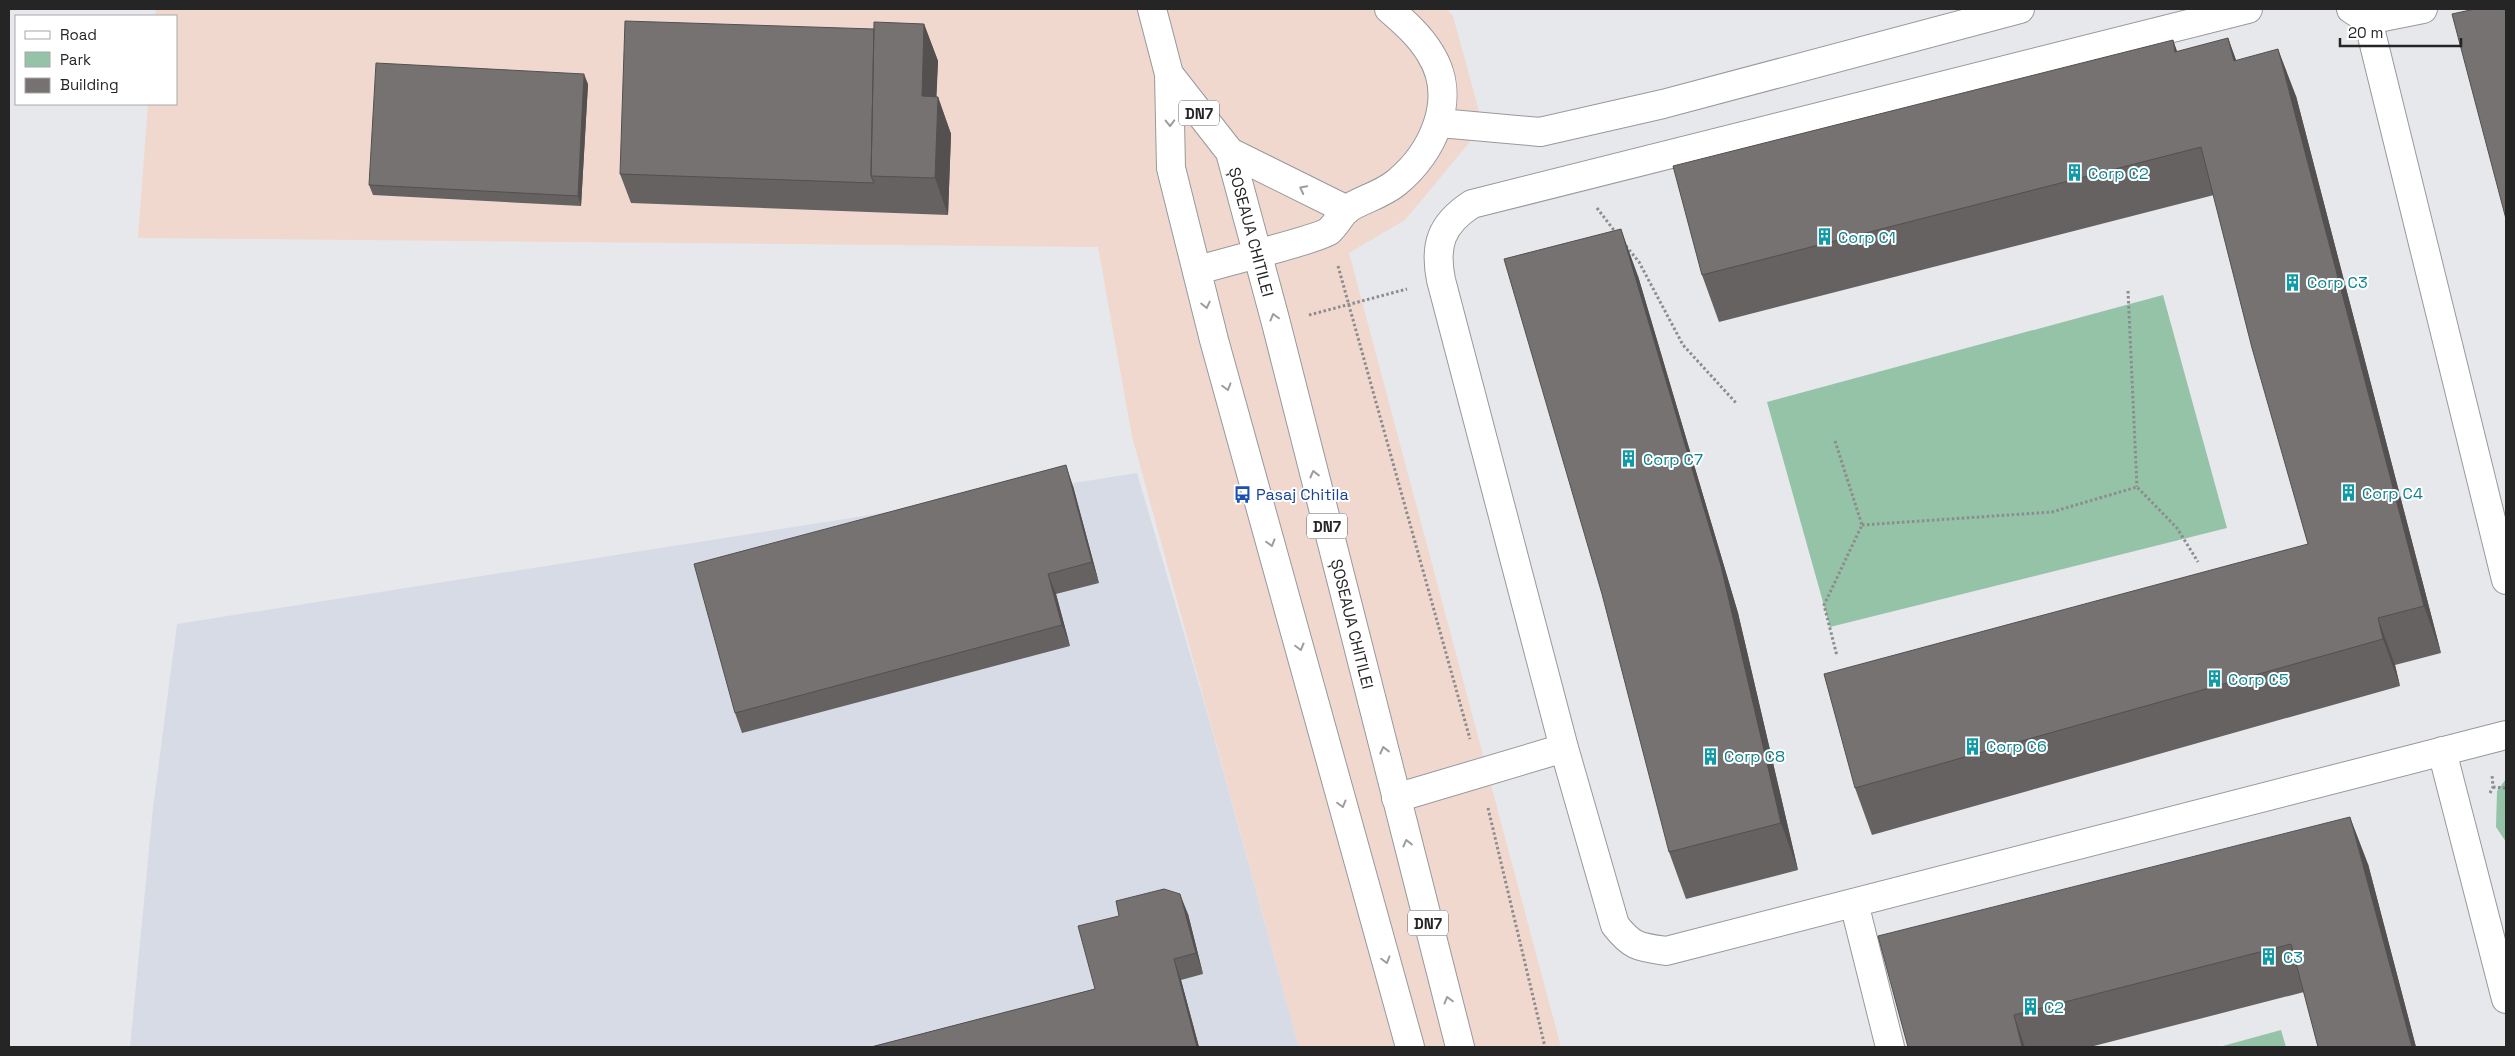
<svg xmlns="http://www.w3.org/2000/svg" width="2515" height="1056" viewBox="0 0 2515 1056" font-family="'Space Grotesk',sans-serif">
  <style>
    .built { fill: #d7dbe5 }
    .industrial { fill: #f0d8ce }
    .green { fill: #95c3a8 }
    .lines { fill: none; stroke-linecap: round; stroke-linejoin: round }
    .minor-casing { stroke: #97999c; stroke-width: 30 }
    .major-casing { stroke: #97999c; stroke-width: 30 }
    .path { stroke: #8c8c8e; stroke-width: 3; stroke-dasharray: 2.5 2.5; stroke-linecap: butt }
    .minor { stroke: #fff; stroke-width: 28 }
    .major { stroke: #fff; stroke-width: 28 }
    .wall { fill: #656261 }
    .shaded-wall { fill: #53504f }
    .building { fill: #767271; stroke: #53504f }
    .oneway { stroke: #9d9d9d }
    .labels { text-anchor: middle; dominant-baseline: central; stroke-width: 4; stroke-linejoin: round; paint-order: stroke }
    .shield { fill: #fff; stroke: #666667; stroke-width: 1 }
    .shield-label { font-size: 15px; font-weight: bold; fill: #252526 }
    .culture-label { font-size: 16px; fill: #0d838f; stroke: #fff; text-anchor: start }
    .street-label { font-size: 16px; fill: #252526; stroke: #fff }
    .transit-label { font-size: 16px; fill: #164399; stroke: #fff; text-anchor: start }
  </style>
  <rect width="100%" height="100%" fill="#e7e8eb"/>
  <!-- built -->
  <path class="built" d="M1137,473L1205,705L1299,1047H130L153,808L177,624Z"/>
  <!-- industrial -->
  <path class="industrial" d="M156,9H1447L1453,16L1483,126L1405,220L1349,253L1561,1047H1299L1132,436L1098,247L138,238L148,104H176V16H155Z"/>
  <!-- green -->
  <path class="green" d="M2163,295L2227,528L1830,627L1767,402Z
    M2506,779V842L2496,827L2497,791Z
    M2281,1030L2286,1047H2219Z"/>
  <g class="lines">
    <defs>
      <path id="minor" d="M2248,9L1472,204C1441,224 1434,245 1441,280L1564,748L1615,925C1632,947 1639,947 1666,951L2506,735
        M2351,9L2368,20L2506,580
        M2368,20L2423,9
        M1440,123L1540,132L1663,104L2020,9
        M1230,152L1347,210
        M1257,254C1271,250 1321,237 1329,231C1336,225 1340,216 1346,210C1359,200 1380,196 1396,183C1433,153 1459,98 1430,53C1420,36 1404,22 1389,9
        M2442,751L2506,999
        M1396,798L1564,748
        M1854,903L1890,1047"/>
      <path id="major" d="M1152,9L1169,74L1171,168L1214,340L1410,1047
        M1169,74L1230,152L1276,323L1460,1047
        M1198,270L1257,254"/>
    </defs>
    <!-- minor casing -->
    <use href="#minor" class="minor-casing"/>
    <!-- major casing -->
    <use href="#major" class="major-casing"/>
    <!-- path -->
    <path class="path" d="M1597,208L1616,233
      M1626,246L1639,262L1683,345L1737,404
      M1338,266L1470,739
      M2128,291L2137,487
      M1309,315L1407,289
      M1835,441L1862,525L1824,605L1837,656
      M1862,525L2052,512L2137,487L2177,528L2198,562
      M2493,787L2506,788
      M2490,793L2493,787L2492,775
      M1488,808L1545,1047"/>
    <!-- minor -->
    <use href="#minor" class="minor"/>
    <!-- major -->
    <use href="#major" class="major"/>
  </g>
  <!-- wall -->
  <path class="wall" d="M924,24L938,61L936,97H938L951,134L948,215L631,203L620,174L874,29Z
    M2228,38L2236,60L2296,96L2441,653L2395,665L2400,686L1872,835L1855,788L2308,544L2214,195L1719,322L1702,275L2173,40L2177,52Z
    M588,84L581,206L373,195L369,185Z
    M1638,276L1738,613L1798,870L1686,899L1669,852Z
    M1073,486L1099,583L1056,594L1070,646L742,733L735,713Z
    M2368,864L2416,1047H2318L2304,992L2090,1047H1908Z
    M1188,914L1203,974L1181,980L1199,1047H871L1095,989Z"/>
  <!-- shaded-wall -->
  <path class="shaded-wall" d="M924,24L938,61L935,133L922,96Z
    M2228,38L2245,85L2234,61Z
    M2173,40L2190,87L2175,52Z
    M2278,49L2296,96L2441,653L2424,606Z
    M584,74L588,84L581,206L578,196Z
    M938,97L951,134L948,215L935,178Z
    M1621,229L1638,276L1738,613L1798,870L1781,823Z
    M1066,465L1073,486L1099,583L1092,562Z
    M1048,574L1056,594L1070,646L1062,625Z
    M2378,618L2395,665L2400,686L2383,639Z
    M2350,817L2368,864L2416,1047H2412Z
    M1180,894L1188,914L1203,974L1196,953Z
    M1174,959L1181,980L1199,1047H1197Z
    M2014,1015L2025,1047H2022Z"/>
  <!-- building -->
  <path class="building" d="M2475,9H2506V219L2452,14Z
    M625,21L874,29L871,176L874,183L620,174Z
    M874,22L924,24L922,96L938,97L935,178L871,176Z
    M2228,38L2234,61L2278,49L2424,606L2378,618L2383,639L1855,788L1824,674L2308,544L2252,348L2201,147L1702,275L1673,166L2173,40L2175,52Z
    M376,63L584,74L578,196L369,185Z
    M1621,229L1721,566L1781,823L1669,852L1602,594L1504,259Z
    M1066,465L1092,562L1048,574L1062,625L735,713L694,564Z
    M2350,817L2412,1047H2318L2291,944L2014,1015L2022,1047H1908L1878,936Z
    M1164,889L1180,894L1196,953L1174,959L1197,1047H871L1095,989L1078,926L1119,916L1116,901Z"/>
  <!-- one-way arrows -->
  <defs><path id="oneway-chevron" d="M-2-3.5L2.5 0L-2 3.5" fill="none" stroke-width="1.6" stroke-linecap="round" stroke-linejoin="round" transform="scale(1.25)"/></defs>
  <g class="oneway">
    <use href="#oneway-chevron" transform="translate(1170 123) rotate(89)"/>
    <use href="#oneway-chevron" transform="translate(1303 189) rotate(-153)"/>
    <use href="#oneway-chevron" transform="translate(1206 305) rotate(77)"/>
    <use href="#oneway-chevron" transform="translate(1274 317) rotate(-105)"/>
    <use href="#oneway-chevron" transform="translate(1227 387) rotate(74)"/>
    <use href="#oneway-chevron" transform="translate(1314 474) rotate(-104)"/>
    <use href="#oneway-chevron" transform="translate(1271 543) rotate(74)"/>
    <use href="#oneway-chevron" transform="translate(1300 647) rotate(75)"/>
    <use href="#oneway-chevron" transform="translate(1384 750) rotate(-104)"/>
    <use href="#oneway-chevron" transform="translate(1342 804) rotate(75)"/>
    <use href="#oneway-chevron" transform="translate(1407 843) rotate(-104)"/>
    <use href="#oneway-chevron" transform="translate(1386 960) rotate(74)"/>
    <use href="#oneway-chevron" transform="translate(1448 1000) rotate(-105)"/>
  </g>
  <!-- icons -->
  <defs>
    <symbol id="building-bare" viewBox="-9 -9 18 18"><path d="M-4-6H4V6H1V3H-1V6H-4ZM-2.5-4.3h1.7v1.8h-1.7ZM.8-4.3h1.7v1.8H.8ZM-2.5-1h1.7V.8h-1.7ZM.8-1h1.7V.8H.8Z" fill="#0f9aa8" stroke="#fff" stroke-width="2.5" paint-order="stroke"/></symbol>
    <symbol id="bus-bare" viewBox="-9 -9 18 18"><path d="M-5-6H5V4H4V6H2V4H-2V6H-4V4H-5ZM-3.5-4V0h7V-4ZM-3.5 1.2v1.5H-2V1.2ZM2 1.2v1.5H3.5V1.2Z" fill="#1a4fb4" stroke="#fff" stroke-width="2.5" paint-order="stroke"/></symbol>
  </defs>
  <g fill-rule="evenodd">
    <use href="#building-bare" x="2062" y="160" width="25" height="25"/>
    <use href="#building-bare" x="1812" y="224" width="25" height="25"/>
    <use href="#building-bare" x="2280" y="270" width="25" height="25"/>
    <use href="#building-bare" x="1616" y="446" width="25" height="25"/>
    <use href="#building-bare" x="2336" y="480" width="25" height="25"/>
    <use href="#bus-bare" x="1230" y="482" width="25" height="25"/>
    <use href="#building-bare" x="2202" y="666" width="25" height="25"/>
    <use href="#building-bare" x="1960" y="734" width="25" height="25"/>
    <use href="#building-bare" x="1698" y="744" width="25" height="25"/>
    <use href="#building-bare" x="2256" y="944" width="25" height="25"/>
    <use href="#building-bare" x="2018" y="994" width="25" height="25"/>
  </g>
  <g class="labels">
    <!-- shield labels -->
    <g class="shield">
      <rect x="1179" y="100.5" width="40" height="25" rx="4"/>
      <rect x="1307" y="513.5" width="40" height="25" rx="4"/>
      <rect x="1408" y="910.5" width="40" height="25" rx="4"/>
    </g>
    <g class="shield-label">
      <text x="1199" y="113">DN7</text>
      <text x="1327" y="526">DN7</text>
      <text x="1428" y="923">DN7</text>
    </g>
    <!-- culture labels -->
    <g class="culture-label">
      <text x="2088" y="173">Corp C2</text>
      <text x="1838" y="237">Corp C1</text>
      <text x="2307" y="282">Corp C3</text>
      <text x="1643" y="459">Corp C7</text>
      <text x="2362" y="493">Corp C4</text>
      <text x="2228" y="679">Corp C5</text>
      <text x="1986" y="746">Corp C6</text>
      <text x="1724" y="756">Corp C8</text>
      <text x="2283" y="957">C3</text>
      <text x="2044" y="1007">C2</text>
    </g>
    <!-- street labels -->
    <g class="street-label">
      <text transform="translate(1251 232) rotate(75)">ȘOSEAUA CHITILEI</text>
      <text transform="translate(1352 624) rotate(76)">ȘOSEAUA CHITILEI</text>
    </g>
    <!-- transit labels -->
    <g class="transit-label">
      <text x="1256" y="494">Pasaj Chitila</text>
    </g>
  </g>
  <!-- border -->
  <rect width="2515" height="1056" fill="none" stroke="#252526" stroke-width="20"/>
  <!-- legend -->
  <rect x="15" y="15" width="162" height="90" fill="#ffffff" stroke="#a8a8a8"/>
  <rect x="25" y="31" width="25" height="8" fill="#ffffff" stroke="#a8a8a8"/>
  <text x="60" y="40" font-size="15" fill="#252526">Road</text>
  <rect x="25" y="52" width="25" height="15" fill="#95c3a8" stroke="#a8a8a8"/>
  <text x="60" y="65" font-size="15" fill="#252526">Park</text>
  <rect x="25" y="78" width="25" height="15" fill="#767271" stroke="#a8a8a8"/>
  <text x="60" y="90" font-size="15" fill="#252526">Building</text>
  <!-- scale -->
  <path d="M2340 38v8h121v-8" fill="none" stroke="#252526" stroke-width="2.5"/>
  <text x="2348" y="38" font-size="15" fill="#252526" stroke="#ffffff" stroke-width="4" paint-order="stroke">20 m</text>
</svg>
